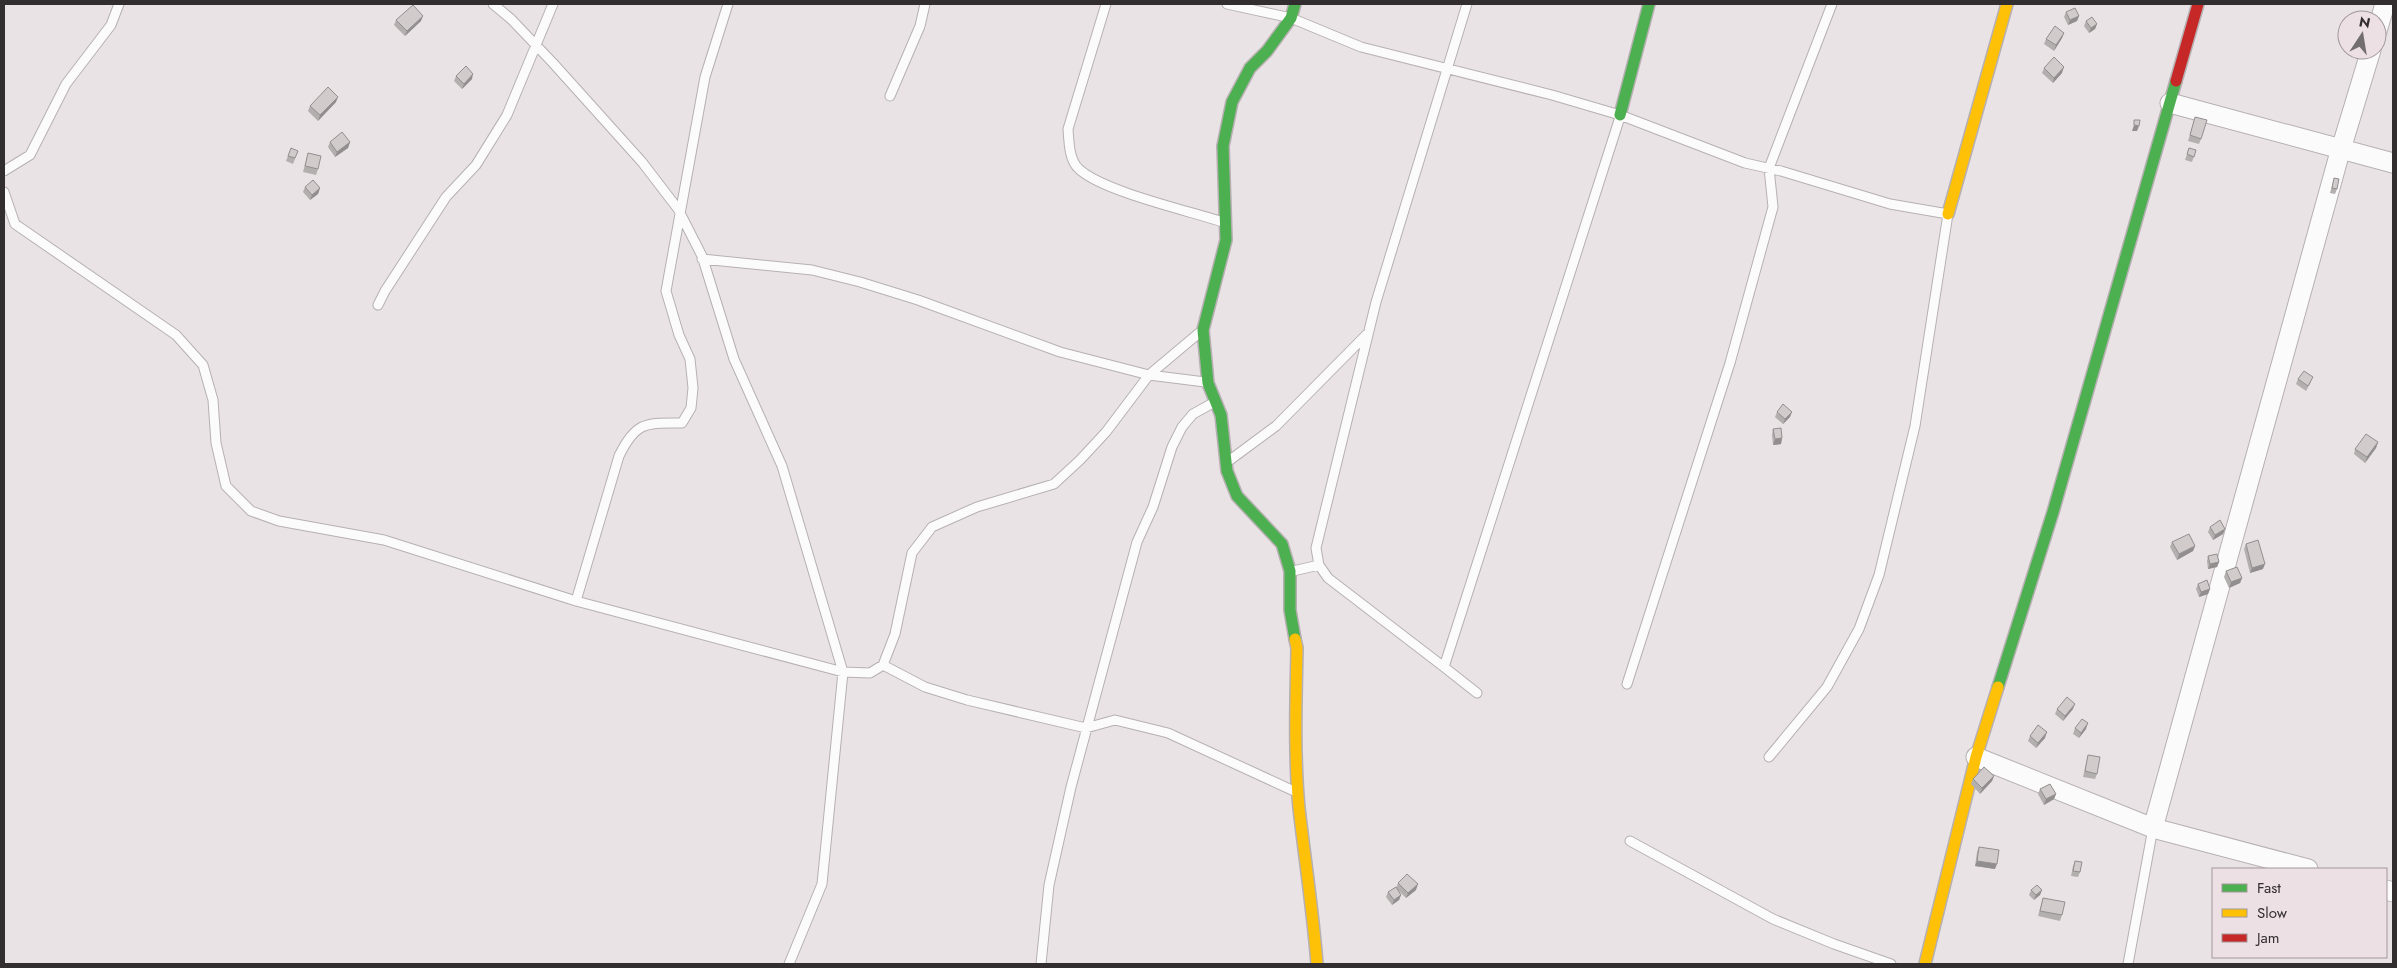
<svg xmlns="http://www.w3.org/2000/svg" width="2397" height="968" viewBox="0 0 2397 968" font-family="Jost,sans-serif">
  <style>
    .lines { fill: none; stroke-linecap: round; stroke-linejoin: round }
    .lane-casing { stroke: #b6b0b2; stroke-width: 11 }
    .street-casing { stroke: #b6b0b2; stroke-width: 21 }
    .fast-casing { stroke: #b6b0b2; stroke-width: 14 }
    .slow-casing { stroke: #b6b0b2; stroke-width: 14 }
    .jam-casing { stroke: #b6b0b2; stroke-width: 14 }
    .lane { stroke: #fcfbfb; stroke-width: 9 }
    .street { stroke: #fcfbfb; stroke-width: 19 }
    .fast { stroke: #4caf50; stroke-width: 11 }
    .slow { stroke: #ffc107; stroke-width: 11 }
    .jam { stroke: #c62828; stroke-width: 11 }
    .wall { fill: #b4afaf }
    .shaded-wall { fill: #928e8f }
    .building { fill: #d1cbcc; stroke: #928e8f }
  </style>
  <rect width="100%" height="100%" fill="#eae3e5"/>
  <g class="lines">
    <defs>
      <path id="lane" d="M493,4L511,19L553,63L642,162L678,209L702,256L734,359L782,466L843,672L822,884L789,964
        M1106,4L1068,129C1069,142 1069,160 1079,169C1102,191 1189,211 1223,222
        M1227,4L1291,18L1361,47L1552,95L1620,115L1745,163L1781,171L1890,204L1948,214L1915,426L1879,575L1859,629L1827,687L1769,757
        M1467,4L1376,302L1316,548L1319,565L1328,578L1444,667L1620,117
        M890,96L920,26L925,4
        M4,171L30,155L66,84L111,25L119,4
        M4,192L15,224L176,335L203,365L213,400L216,443L226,486L251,511L279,521L384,540L576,601L619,456C636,421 646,423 682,423L691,408L693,388L690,359L679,335L666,291L705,77L728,4
        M702,259L812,270L860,282L918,300L1060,352L1149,375L1205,382
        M378,305L385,291L446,197L476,165L507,115L553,4
        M1230,460L1276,426L1368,333
        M1293,571L1319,565
        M576,601L843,672L870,673L883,665L895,634L912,553L932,527L977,507L1054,484L1080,460L1106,432L1149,375L1199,333
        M883,665L925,687L967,700L1086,728L1115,720L1168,733L1294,791
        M1444,667L1477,693
        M1627,684L1730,363L1773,207L1769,168L1832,4
        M1630,841L1773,919L1834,944L1891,964
        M1041,964L1049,885L1071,787L1137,542L1153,507L1172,447L1182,427L1193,414L1213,403
        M2128,964L2153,828"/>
      <path id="street" d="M2377,31L2385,4
        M2170,103L2393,163
        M1976,757L2153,828L2308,869
        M2153,828L2338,159L2371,50
        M2386,890L2393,892"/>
      <path id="fast" d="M1295,4L1291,18L1267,51L1250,68L1232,102L1223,146L1226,240L1203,330L1208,383L1221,415L1227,471L1237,496L1282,544L1290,571V610L1295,639
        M1620,115L1649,4
        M1998,687L2053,512L2176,81"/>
      <path id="slow" d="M1948,214L2007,4
        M1295,639L1297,648C1296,701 1294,755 1299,808C1305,860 1313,912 1317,964
        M1925,964L1976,757L1998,687"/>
      <path id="jam" d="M2176,81L2198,4"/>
    </defs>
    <!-- lane casing -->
    <use href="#lane" class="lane-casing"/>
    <!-- street casing -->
    <use href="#street" class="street-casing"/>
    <!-- fast casing -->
    <use href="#fast" class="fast-casing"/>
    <!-- slow casing -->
    <use href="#slow" class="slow-casing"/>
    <!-- jam casing -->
    <use href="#jam" class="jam-casing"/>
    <!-- lane -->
    <use href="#lane" class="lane"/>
    <!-- street -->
    <use href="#street" class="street"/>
    <!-- fast -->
    <use href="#fast" class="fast"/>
    <!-- slow -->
    <use href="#slow" class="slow"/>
    <!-- jam -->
    <use href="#jam" class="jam"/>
  </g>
  <!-- wall -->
  <path class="wall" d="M2066,12L2079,16L2077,21L2068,25L2064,17Z
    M396,20L421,21L405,36L394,25Z
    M2086,21L2097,24L2095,29L2089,33L2084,26Z
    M2064,33L2062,38L2054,51L2044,44L2046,39Z
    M2044,68L2062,73L2053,83L2042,73Z
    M456,76L472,79L462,89L454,81Z
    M336,102L318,121L308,111L310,106Z
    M2195,117L2201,139L2199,144L2188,141Z
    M330,142H350L348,148L335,157L328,147Z
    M291,148L298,151L293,164L286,161Z
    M2189,148L2196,150L2192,162L2185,160Z
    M308,153L318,169L316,175L303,172Z
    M2334,178L2337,189L2335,194L2330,193Z
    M305,187L320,188L318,194L310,200L303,192Z
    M2298,379L2311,382L2306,391L2296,384Z
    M1777,412L1790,417L1783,424L1775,417Z
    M1773,429L1782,438L1781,444L1773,445L1772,435Z
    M2378,442L2376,448L2365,463L2354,454L2355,449Z
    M2210,527L2225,529L2223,534L2213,540L2208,532Z
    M2172,542L2195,546L2193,551L2177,560L2170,547Z
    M2246,544L2263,569L2250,573L2244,549Z
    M2208,556L2219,562L2217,567L2208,569L2207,561Z
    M2226,571L2242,578L2240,583L2229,588L2224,577Z
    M2198,584L2210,589L2208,594L2199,597L2196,589Z
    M2057,709H2073L2063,721L2055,714Z
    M2075,728L2086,729L2079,738L2073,734Z
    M2030,736L2045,738L2036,748L2028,741Z
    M2088,755L2097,774L2095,779L2083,777Z
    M1994,776L1992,781L1980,794L1971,784L1973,779Z
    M2040,789L2056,794L2054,799L2044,805L2038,794Z
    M1979,847L1995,869L1975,866L1977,852Z
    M2075,861L2080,872L2078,877L2071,876L2073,866Z
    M1398,883L1416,890L1406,898L1397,889L1401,895L1399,900L1392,905L1386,897L1388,892L1396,888Z
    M2031,890H2042L2040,895L2034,900L2029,895Z
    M2043,898L2062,915L2060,921L2038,916Z"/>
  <!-- shaded-wall -->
  <path class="shaded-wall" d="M423,16L421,21L405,36L407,31Z
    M2079,16L2077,21L2068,25L2070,20Z
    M2097,24L2095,29L2089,33L2091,28Z
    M2064,33L2062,38L2054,51L2056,45Z
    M2064,67L2062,73L2053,83L2054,78Z
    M473,74L472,79L462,89L464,84Z
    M338,97L336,102L318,121L320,115Z
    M2134,125L2139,126L2137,131H2132Z
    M350,142L348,148L335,157L337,152Z
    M320,188L318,194L310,200L312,195Z
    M1792,412L1790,417L1783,424L1785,419Z
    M1782,438L1781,444L1773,445L1775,439Z
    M2378,442L2376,448L2365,463L2367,457Z
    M2225,529L2223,534L2213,540L2215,535Z
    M2195,546L2193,551L2177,560L2179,554Z
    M2219,562L2217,567L2208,569L2210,564Z
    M2265,564L2263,569L2250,573L2252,568Z
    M2242,578L2240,583L2229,588L2231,582Z
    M2210,589L2208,594L2199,597L2201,592Z
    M2075,704L2073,709L2063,721L2065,716Z
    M2088,723L2086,729L2079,738L2081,733Z
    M2047,732L2045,738L2036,748L2038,743Z
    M1994,776L1992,781L1980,794L1982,788Z
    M2056,794L2054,799L2044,805L2046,799Z
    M1977,861L1997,864L1995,869L1975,866Z
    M1418,884L1416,890L1406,898L1408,893Z
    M2042,890L2040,895L2034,900L2036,895Z
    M1401,895L1399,900L1392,905L1394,900Z"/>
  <!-- building -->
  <path class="building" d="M413,5L423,16L407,31L396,20Z
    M2075,8L2079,16L2070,20L2066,12Z
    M2092,17L2097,24L2091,28L2086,21Z
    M2055,26L2064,33L2056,45L2046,39Z
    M2054,57L2064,67L2054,78L2044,68Z
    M466,66L473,74L464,84L456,76Z
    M328,87L338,97L320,115L310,106Z
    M2195,117L2207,120L2201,139L2190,135Z
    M2134,120H2140L2139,126L2134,125Z
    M342,132L350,142L337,152L330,142Z
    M291,148L298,151L295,158L288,156Z
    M2189,148L2196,150L2194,157L2187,154Z
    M308,153L321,156L318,169L305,166Z
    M2334,178L2339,179L2337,189L2332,188Z
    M313,180L320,188L312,195L305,187Z
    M2304,371L2313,377L2308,386L2298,379Z
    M1783,404L1792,412L1785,419L1777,412Z
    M1781,428L1782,438L1775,439L1773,429Z
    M2366,434L2378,442L2367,457L2355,449Z
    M2220,520L2225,529L2215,535L2210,527Z
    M2189,534L2195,546L2179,554L2172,542Z
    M2258,540L2265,564L2252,568L2246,544Z
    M2217,554L2219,562L2210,564L2208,556Z
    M2237,567L2242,578L2231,582L2226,571Z
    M2207,580L2210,589L2201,592L2198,584Z
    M2067,697L2075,704L2065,716L2057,709Z
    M2082,719L2088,723L2081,733L2075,728Z
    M2038,725L2047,732L2038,743L2030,736Z
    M2088,755L2100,757L2097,774L2085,771Z
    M1984,767L1994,776L1982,788L1973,779Z
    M2050,784L2056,794L2046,799L2040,789Z
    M1979,847L1999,850L1997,864L1977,861Z
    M2075,861L2082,862L2080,872L2073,871Z
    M1407,874L1418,884L1408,893L1398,883Z
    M2037,885L2042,890L2036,895L2031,890Z
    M1396,887L1401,895L1394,900L1388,892Z
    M2043,898L2065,902L2062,915L2040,911Z"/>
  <!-- border -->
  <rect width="2397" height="968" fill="none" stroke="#322d2e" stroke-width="10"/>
  <!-- legend -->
  <rect x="2212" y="868" width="175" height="90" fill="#ede0e4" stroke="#a2989b"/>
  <rect x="2222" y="884" width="25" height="8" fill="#4caf50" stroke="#a2989b"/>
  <text x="2257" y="893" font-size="15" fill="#322d2e">Fast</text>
  <rect x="2222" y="909" width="25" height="8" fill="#ffc107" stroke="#a2989b"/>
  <text x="2257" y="918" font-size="15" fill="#322d2e">Slow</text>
  <rect x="2222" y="934" width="25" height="8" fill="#c62828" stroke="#a2989b"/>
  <text x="2257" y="943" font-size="15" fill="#322d2e">Jam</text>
  <!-- north arrow -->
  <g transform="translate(2362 35) rotate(12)"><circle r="24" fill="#ede0e4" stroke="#a2989b"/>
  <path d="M0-4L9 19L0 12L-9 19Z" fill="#726d6e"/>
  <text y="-8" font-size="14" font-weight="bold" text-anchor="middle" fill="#322d2e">N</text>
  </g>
</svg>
